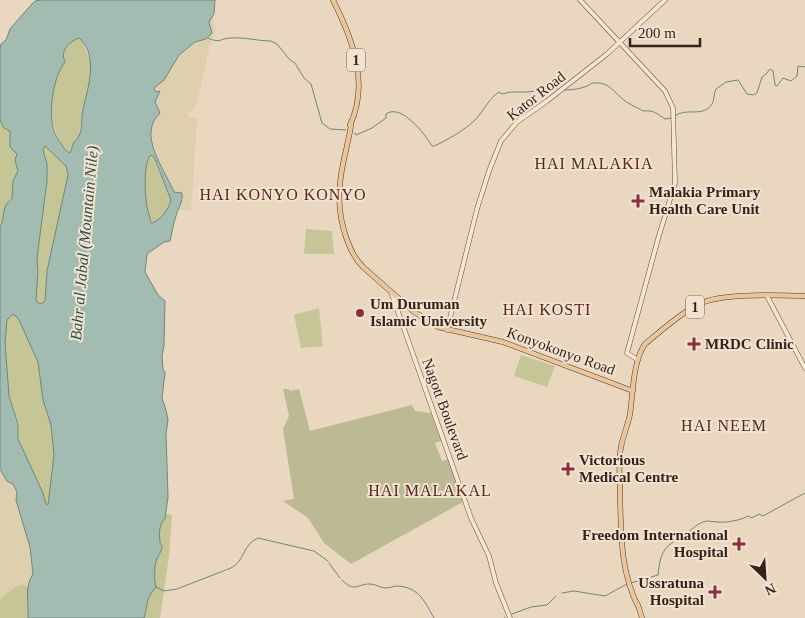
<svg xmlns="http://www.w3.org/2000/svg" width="805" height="618" viewBox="0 0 805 618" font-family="'Times New Roman',serif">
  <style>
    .farmland { fill: #ded0ae }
    .green { fill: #c6c596 }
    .cemetery { fill: #bbba94 }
    .water { fill: #a3bcb1; stroke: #6b887d; fill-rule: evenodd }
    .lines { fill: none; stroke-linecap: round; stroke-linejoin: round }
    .stream { stroke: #6b887d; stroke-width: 1 }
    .secondary-casing { stroke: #624b3d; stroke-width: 5 }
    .primary-casing { stroke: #4f392e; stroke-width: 5.5 }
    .secondary { stroke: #f5e6d2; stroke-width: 4 }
    .primary { stroke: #eac69a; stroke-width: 4.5 }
    .poi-dot { fill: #8a2f3d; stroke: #f1e3cf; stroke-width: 2 }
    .labels { text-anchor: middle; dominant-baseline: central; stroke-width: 4; stroke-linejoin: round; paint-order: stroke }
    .shield { fill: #f1e3cf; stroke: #6b5d52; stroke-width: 1 }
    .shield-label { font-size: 14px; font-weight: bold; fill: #32241d }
    .street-label { font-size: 15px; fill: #32241d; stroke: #f1e3cf }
    .poi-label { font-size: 15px; font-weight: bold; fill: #32241d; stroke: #f1e3cf; text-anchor: start }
    .neighbourhood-label { font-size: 16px; letter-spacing: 1px; fill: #5a2420; stroke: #f1e3cf }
    .water-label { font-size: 16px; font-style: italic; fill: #2d5049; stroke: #f1e3cf }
  </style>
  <rect width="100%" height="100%" fill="#e9d7c0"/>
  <!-- farmland -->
  <path class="farmland" d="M213,17L216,29L210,45L198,98L195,107L189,112L188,117L197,119L191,210H178L181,206L156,154L150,139L152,124L159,115L155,102L159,91L155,93L153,89L155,87L164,80L179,55L195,42L212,33L209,22Z
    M0,469L7,481L13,484L17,492L16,500L30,547L33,574L29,580L28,587L23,585L12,589L0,602Z"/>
  <!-- green -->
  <path class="green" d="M79,38L81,39L91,62L90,79L79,137L74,142L70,153C65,151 63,146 60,141C47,121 50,80 65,62C60,51 68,42 79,38Z
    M0,120L5,129L10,131V145L17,155L16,158L18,171L13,181L12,200L3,213L2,223L0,225Z
    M45,146L66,166L68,175L47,271L45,302L41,304L37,302L36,299L38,272L37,258L47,181V164L43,150Z
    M151,155L154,157L157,168L171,200C168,210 162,219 152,223H151C150,217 148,212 147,207C145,196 143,161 151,155Z
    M306,229L332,231L334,254H304Z
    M319,308L323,346L301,348L294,315Z
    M12,315H15L19,320L38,362L43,400L51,425L54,455L53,471L48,505L46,504L43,493L18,439L19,424L9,396L5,342L7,320Z
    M521,355L555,366L547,387L514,376Z
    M165,513L172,515L169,556L160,618H144L148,597L156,587C154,580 154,566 157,559C158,556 161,552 162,548C162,542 160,547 160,541C159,534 159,523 165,519Z
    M20,585H23L28,587V618H0V600L12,589Z"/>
  <!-- cemetery -->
  <path class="cemetery" d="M283,389H289L290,391L299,389L310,431L412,405L415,411L431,413L441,441L435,443L442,461L448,459L463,502L351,564L324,543L308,518L283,501L294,499L283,429L289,416Z"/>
  <!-- water -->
  <path class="water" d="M42,0H215L214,14L209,22L212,33L206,39L195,42L179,55L164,80L155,87L154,89L156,92L160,91L155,102L160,113C158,116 154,119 153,123C144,143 166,173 174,192L182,193C183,203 178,207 176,216C173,224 172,233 170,241L164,242L147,254L145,272L158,295L165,301L164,346L162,356L163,369L165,373L162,398L166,410L168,420L166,434L168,497L165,519C159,523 159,534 160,541C160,546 162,543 162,548C161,552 158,556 157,559C154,566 154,580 156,587C144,602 149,602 144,618H28C29,603 24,587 33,574L30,547L16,500L17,492L13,484L7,481L0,469V225L2,223C4,213 3,205 12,199L13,181L18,171L15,160L17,154L10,147V131L4,128L0,120V49L1,44L6,40L10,29L31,5L35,1ZM79,38C99,55 88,88 83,109C81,118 83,128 79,136C78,139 76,140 74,142C72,146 72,149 70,153C66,151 64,149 62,145C59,140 55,136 54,131C48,112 53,77 65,62C60,51 68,42 79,38ZM45,146L66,166L68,175L47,271L45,301L41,304L37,302L36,299L38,272L37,258L47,181V164L43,150ZM151,155L154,157L171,200C168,210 162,219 152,223H151C150,217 148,212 147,207C145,196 143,161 151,155ZM12,315H15L19,320L38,362L43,400L51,425L54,455L48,505L46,504L43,493L18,439V424L9,396L5,342L7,320Z"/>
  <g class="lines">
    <!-- stream -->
    <path class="stream" d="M208,38C220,44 221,38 231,38C244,37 258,41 271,41L277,44L290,60L295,63L304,78L311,84L322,123L330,129L346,130
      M564,90C572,90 580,89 587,86C590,85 590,83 594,83C611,81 616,97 630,104C634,107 639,108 643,111C654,110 656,113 665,119L671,118
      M675,116C685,107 704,118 712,104C715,100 713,94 716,89L726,82L738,80L747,94L753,95L757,93L762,77L766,74L770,69L773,71L775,85L777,86L783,78L791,81L797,76L798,66L805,67
      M355,133L356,135L372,128L386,118V114C401,103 425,134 432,146H434C446,141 466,129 475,120C483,112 490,97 499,92L502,94L510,92H527L557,88
      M329,563L340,578
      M342,580C355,593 356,584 370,584C376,584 380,588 386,588C390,588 393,586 397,586C419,587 425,602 434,618
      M631,583L658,575C661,548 665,547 687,533C694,528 697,523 707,521C711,521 714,522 718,522C726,523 742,520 748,516L752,518L759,514L763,516L805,493
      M156,587L164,591L177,589L231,568C245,561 242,545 258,538L314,551L328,561
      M562,593L574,591L605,596L627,584
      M512,614L531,607L547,605L556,596
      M504,618L505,617"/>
    <defs>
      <path id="secondary" d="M580,0L665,91L673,108L675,183L658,239L627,353L638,360
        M391,292L471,518L489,556L496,583L510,618
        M767,296L805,368
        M447,330L477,209L489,171L501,141L517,122L547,101L607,54L665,0"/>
      <path id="primary" d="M333,0C352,38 370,83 350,125
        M351,123C351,131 348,138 347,146C339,178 335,205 346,237C350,248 354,258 363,267L413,311L438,327L503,342L633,391
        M638,605L642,618
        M639,608C620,573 621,532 620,493C620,478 618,462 621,447C623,436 628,425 630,414C633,393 633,361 645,344C663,329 681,313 701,303C724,293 780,295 805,296"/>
    </defs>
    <!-- secondary casing -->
    <use href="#secondary" class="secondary-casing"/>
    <!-- primary casing -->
    <use href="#primary" class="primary-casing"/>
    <!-- secondary -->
    <use href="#secondary" class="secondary"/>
    <!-- primary -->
    <use href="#primary" class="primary"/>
  </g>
  <!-- markers -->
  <g class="poi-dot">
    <path d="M635.5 193.5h5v5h5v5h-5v5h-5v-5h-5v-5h5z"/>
    <circle cx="360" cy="313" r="5"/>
    <path d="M691.5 336.5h5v5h5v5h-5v5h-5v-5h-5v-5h5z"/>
    <path d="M565.5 461.5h5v5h5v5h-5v5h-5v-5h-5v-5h5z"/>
    <path d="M736.5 536.5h5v5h5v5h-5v5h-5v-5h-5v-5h5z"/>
    <path d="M712.5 584.5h5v5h5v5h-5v5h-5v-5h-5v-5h5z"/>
  </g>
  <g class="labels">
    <!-- shield labels -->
    <g class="shield">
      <rect x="347" y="48.5" width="18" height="23" rx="4"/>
      <rect x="686" y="295.5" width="18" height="23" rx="4"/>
    </g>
    <g class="shield-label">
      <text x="356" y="60">1</text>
      <text x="695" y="307">1</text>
    </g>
    <!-- street labels -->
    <g class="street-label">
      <text transform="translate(536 96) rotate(-38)">Kator Road</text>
      <text transform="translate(561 351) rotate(20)">Konyokonyo Road</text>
      <text transform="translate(445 409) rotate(70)">Nagott Boulevard</text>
    </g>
    <!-- poi labels -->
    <g class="poi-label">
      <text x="649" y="192">Malakia Primary<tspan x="649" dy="17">Health Care Unit</tspan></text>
      <text x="370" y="304">Um Duruman<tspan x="370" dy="17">Islamic University</tspan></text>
      <text x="705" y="344">MRDC Clinic</text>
      <text x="579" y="460">Victorious<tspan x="579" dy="17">Medical Centre</tspan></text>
      <text x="728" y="535" text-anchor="end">Freedom International<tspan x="728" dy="17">Hospital</tspan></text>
      <text x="704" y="583" text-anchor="end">Ussratuna<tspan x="704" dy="17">Hospital</tspan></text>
    </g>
    <!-- neighbourhood labels -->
    <g class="neighbourhood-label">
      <text x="594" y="163">HAI MALAKIA</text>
      <text x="283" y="194">HAI KONYO KONYO</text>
      <text x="547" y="309">HAI KOSTI</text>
      <text x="724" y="425">HAI NEEM</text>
      <text x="430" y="490">HAI MALAKAL</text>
    </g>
    <!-- water labels -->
    <g class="water-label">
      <text transform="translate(84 243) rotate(-85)">Bahr al Jabal (Mountain Nile)</text>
    </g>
  </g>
  <!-- north arrow -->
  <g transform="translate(765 578) rotate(155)" stroke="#f1e3cf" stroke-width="4" paint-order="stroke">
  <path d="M0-4L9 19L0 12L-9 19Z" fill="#32241d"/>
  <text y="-8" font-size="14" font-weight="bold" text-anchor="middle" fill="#32241d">N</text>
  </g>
  <!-- scale -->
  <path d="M630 38v8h70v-8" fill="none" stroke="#32241d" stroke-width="2.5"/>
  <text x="638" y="38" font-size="15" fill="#32241d" stroke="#f1e3cf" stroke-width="4" paint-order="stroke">200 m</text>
</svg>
